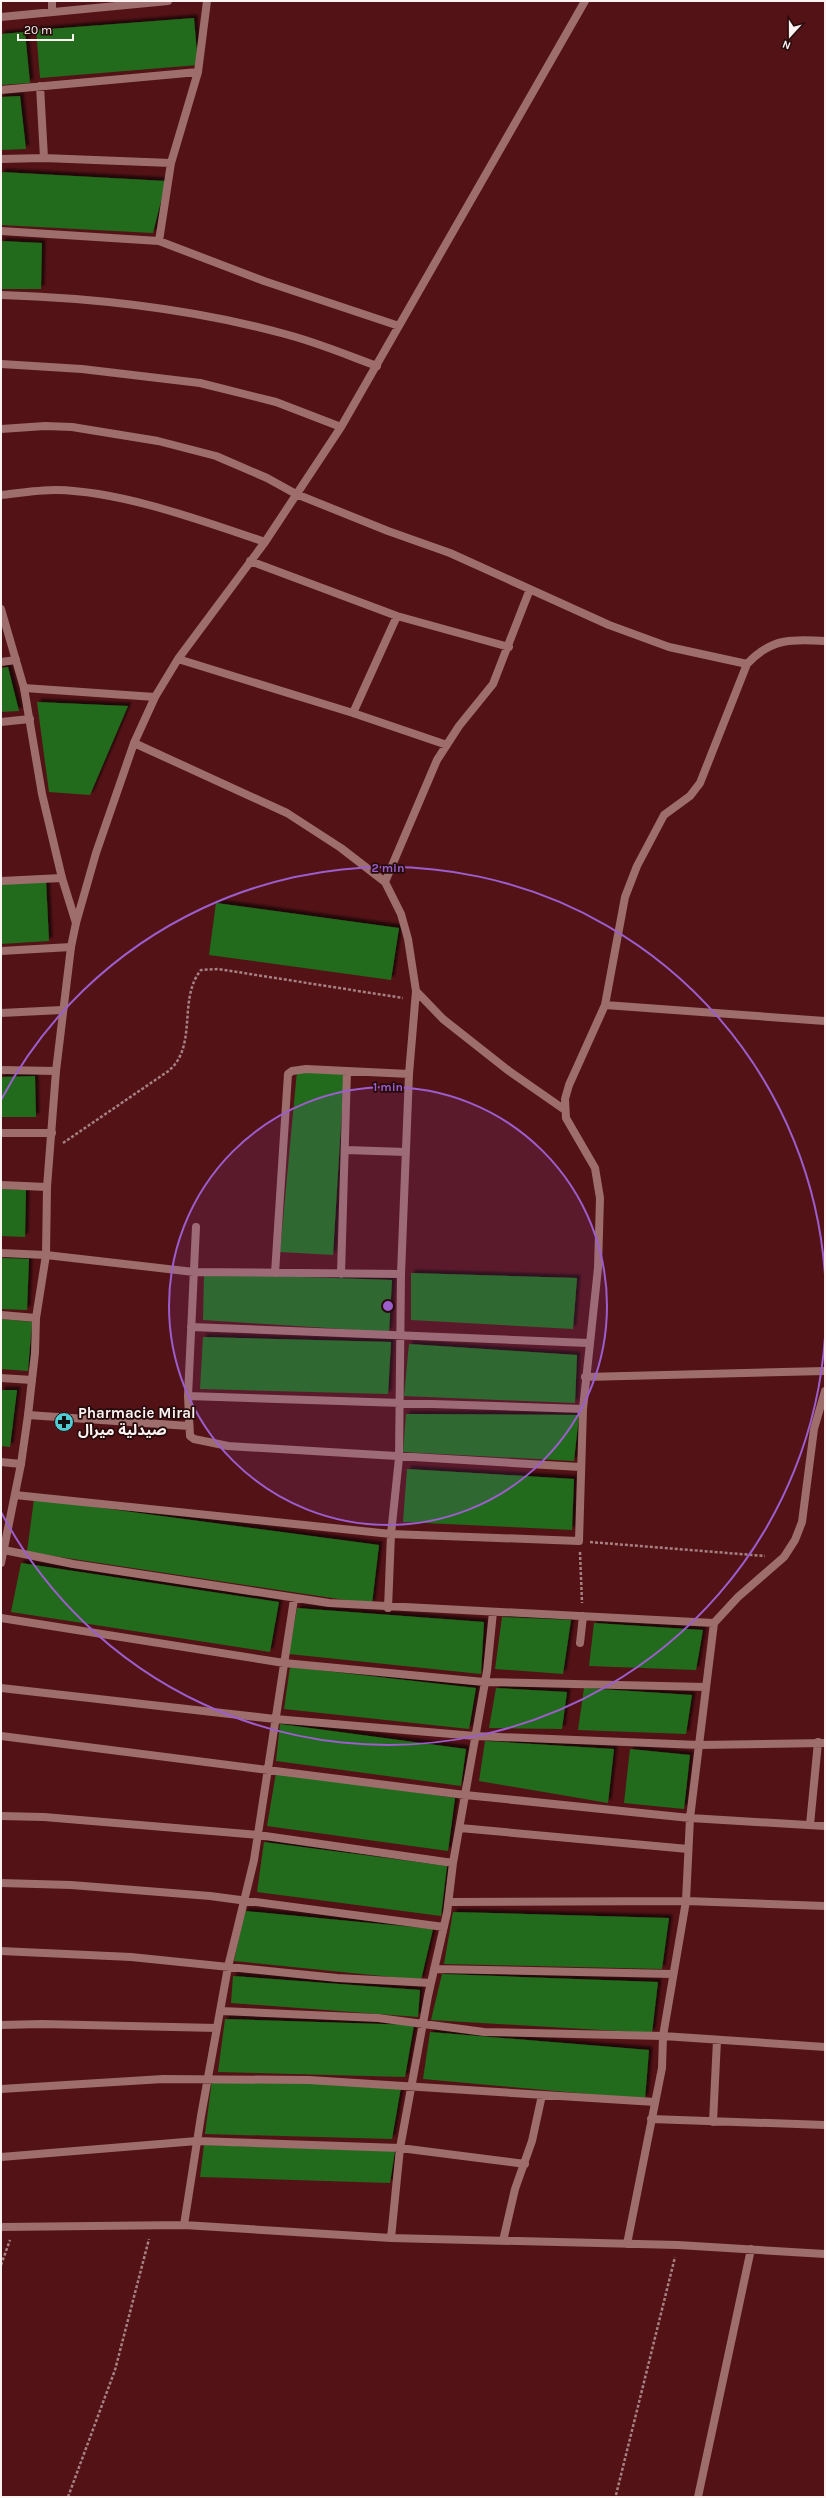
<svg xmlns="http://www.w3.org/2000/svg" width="826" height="2498" viewBox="0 0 826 2498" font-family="Karla,'Noto Sans Arabic',sans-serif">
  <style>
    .building { fill: #216b1b; filter: url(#shadow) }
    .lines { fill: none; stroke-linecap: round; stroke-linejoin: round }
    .path { stroke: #a68183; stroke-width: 2.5; stroke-dasharray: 3 2; stroke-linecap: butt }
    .minor { stroke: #9d6e6c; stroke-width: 8 }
    .tertiary { stroke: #9d6e6c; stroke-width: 8 }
    .ring { fill: none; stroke: #9b5ecc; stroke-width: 2 }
    .labels { text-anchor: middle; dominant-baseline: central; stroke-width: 3.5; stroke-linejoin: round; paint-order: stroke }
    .poi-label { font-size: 15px; font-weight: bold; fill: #fbf2f2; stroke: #270b0b; text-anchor: start }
    .centre { fill: #9b5ecc; stroke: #270b0b; stroke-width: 2 }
    .ring-label { font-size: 12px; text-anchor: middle; font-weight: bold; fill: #9b5ecc; stroke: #270b0b; stroke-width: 3.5; stroke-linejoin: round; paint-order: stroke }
  </style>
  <defs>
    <filter id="shadow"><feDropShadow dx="3.5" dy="-3.5" stdDeviation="1" flood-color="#0009"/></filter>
  </defs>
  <rect width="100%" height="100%" fill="#531216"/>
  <!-- building -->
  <path class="building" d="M194,18L198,65L40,78L36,30Z
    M25,32L30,83L1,85V34Z
    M20,96L26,149L1,150V97Z
    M1,172L166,181L153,233L1,225Z
    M1,241L42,243L41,289H1Z
    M8,667L19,711L1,712V668Z
    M37,702L128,706L90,795L49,792Z
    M46,880L49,941L1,944V884Z
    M216,903L399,928L391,980L209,955Z
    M297,1071L344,1074L333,1255L280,1252Z
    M35,1076L36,1117H1V1077Z
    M1,1189L26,1190L25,1237L1,1236Z
    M1,1258L29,1259L27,1310L1,1309Z
    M411,1273L577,1278L573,1329L411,1320Z
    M204,1274L392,1280L389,1332L203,1320Z
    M1,1319L32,1322L28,1371L1,1369Z
    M203,1337L391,1342L388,1394L200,1389Z
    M409,1344L577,1355L575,1403L404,1396Z
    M1,1390H17L10,1447L1,1446Z
    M406,1414L579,1415L574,1461L403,1452Z
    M407,1469L574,1479L572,1530L403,1522Z
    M34,1499L379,1545L372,1604L27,1552Z
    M21,1563L279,1602L270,1652L11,1612Z
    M297,1608L484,1622L481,1674L289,1654Z
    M502,1617L571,1620L563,1674L495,1669Z
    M594,1623L703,1630L696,1670L589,1666Z
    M290,1667L476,1688L469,1729L284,1709Z
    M496,1688L567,1692L562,1729L489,1728Z
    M584,1688L692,1695L686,1734L578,1730Z
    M280,1724L466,1749L461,1786L276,1761Z
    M485,1741L614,1749L608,1803L479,1781Z
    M630,1749L690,1755L684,1809L624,1803Z
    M276,1773L455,1798L448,1851L267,1826Z
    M264,1842L447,1866L441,1916L257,1892Z
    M245,1911L433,1929L421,1980L234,1961Z
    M453,1912L669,1918L662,1969L444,1964Z
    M442,1974L658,1982L652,2033L431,2020Z
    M233,1976L420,1990L418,2017L231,2003Z
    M225,2019L414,2025L405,2077L218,2072Z
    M430,2032L649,2050L645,2099L423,2079Z
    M212,2080L401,2087L392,2139L205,2134Z
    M204,2145L395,2151L390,2183L200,2177Z"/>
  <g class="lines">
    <!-- path -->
    <path class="path" d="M63,1143L167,1072C199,1048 177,999 201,970L218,969L403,998
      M590,1542L765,1556
      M580,1552L582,1603
      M1,2265L10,2240
      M616,2495L675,2257
      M68,2497L115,2370L149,2239"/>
    <!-- minor -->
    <path class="minor" d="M52,1V12
      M1,17L168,1
      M40,86L44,158
      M1,90L198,72
      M1,159L44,158L171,163L159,241
      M171,163L198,72L207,1
      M1,231L159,241L264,281L399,326
      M1,295C96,298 194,309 285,334C316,342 347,355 377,366
      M1,364L82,369L200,383L276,402L341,427
      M1,429L45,426L72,427L158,441L216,456L267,478L296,494L388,531L450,553L609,625L669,647L747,664
      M1,495C19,493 38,490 56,490C122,491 202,521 265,542
      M250,561L397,616L509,647
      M178,659L353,713L447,745
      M1,662L16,660
      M24,688L155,697
      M353,713L397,616
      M1,722L30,719
      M134,743L287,813L341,848L385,882L401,914L408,939L416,991L443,1019L509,1071L565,1110
      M1,881L62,878
      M385,882L437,760L459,726L493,684L530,589
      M76,923L96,853L134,743L155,697L178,659L265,542L341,427L585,1
      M1,951L71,947
      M605,1005L825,1021
      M1,1013L62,1010
      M1,1070L56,1071
      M1,1133H52
      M346,1150L406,1152
      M1,1185L47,1187
      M196,1227L188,1396L190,1436L194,1439L228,1446L580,1467
      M1,1253L46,1255L194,1272L401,1274
      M275,1273L288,1074L292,1071L306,1069L409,1074
      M341,1274L347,1071
      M1,1315L36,1318
      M191,1327L588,1343
      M585,1377L825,1371
      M1,1378L32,1380
      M188,1396L583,1409
      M28,1415L189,1426
      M1,1462L21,1464
      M15,1495L391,1534L579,1541L583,1409L598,1268L600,1198L595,1168L566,1118L565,1099L569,1085L605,1005L625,897L637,866L664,815L690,796L700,783L747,664C771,638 792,639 825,641
      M4,1550L73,1564L329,1603L714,1623
      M388,1608L391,1534L399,1458L401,1274L409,1074L416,991
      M1,1618L284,1663L484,1682L706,1687
      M580,1643L583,1616
      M1,1688L275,1719L475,1736L699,1745L825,1743
      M1,1736L465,1795L690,1818L825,1826
      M1,1816L44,1817L258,1835L453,1863
      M810,1825L818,1742
      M460,1828L688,1849
      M1,1883L71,1885L210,1896L444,1927
      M449,1902L686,1901L825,1906
      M1,1951L131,1957L337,1978L431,1983
      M434,1969L673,1974
      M221,2011L378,2018L484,2032L663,2036L825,2047
      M1,2025L42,2024L217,2028
      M1,2089L163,2079L309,2080L655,2102
      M651,2119L825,2125
      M713,2122L717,2040
      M1,2157L197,2141L400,2148L525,2164
      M184,2225L201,2116L228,1967L254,1860L294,1599
      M1,2227L184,2225L391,2238L678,2245L825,2254
      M391,2238L400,2148L428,1996L447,1913L453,1863L487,1671L493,1612
      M503,2241L515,2189L532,2141L542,2095
      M627,2244L662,2068L663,2036L686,1901L690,1818L714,1623L738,1597L784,1557L795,1540L802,1522L814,1429L825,1391
      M698,2497L751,2249"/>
    <!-- tertiary -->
    <path class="tertiary" d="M1,609L24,688L42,794L62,878L76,923L71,947L56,1071L47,1187L46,1255L36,1318L35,1353L28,1415L21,1464L1,1563"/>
  </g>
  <!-- distance rings -->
  <circle cx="388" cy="1306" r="219" fill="#9b5ecc" fill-opacity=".12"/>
  <g class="ring">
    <circle cx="388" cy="1306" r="219"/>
    <path d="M825 1337A438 438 0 0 1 1 1512M1 1100A438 438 0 0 1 825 1275"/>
  </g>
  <!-- icons -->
  <defs>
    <symbol id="pharmacy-disc" viewBox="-11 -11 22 22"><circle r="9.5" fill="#51ccd5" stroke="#270b0b"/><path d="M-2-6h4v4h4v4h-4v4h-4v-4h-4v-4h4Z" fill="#111"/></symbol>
  </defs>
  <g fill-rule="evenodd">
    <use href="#pharmacy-disc" x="53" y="1411" width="22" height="22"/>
  </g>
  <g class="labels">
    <!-- poi labels -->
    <g class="poi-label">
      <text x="78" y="1413">Pharmacie Miral<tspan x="78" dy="17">صيدلية ميرال</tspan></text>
    </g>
  </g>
  <circle cx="388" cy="1306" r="6" class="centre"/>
  <g class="ring-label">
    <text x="388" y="872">2 min</text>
    <text x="388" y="1091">1 min</text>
  </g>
  <!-- border -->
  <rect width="826" height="2498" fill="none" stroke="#fbf2f2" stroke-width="4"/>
  <!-- north arrow -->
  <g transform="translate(790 36) rotate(201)" stroke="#270b0b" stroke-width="3" paint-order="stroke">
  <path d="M0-3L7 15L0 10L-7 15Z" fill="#fbf2f2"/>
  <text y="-6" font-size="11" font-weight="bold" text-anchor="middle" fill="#fbf2f2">N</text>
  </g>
  <!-- scale -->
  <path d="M18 34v6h55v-6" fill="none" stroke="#fbf2f2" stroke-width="2"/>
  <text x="24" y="34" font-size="12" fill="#fbf2f2" stroke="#270b0b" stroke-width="3" paint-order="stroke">20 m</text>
</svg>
